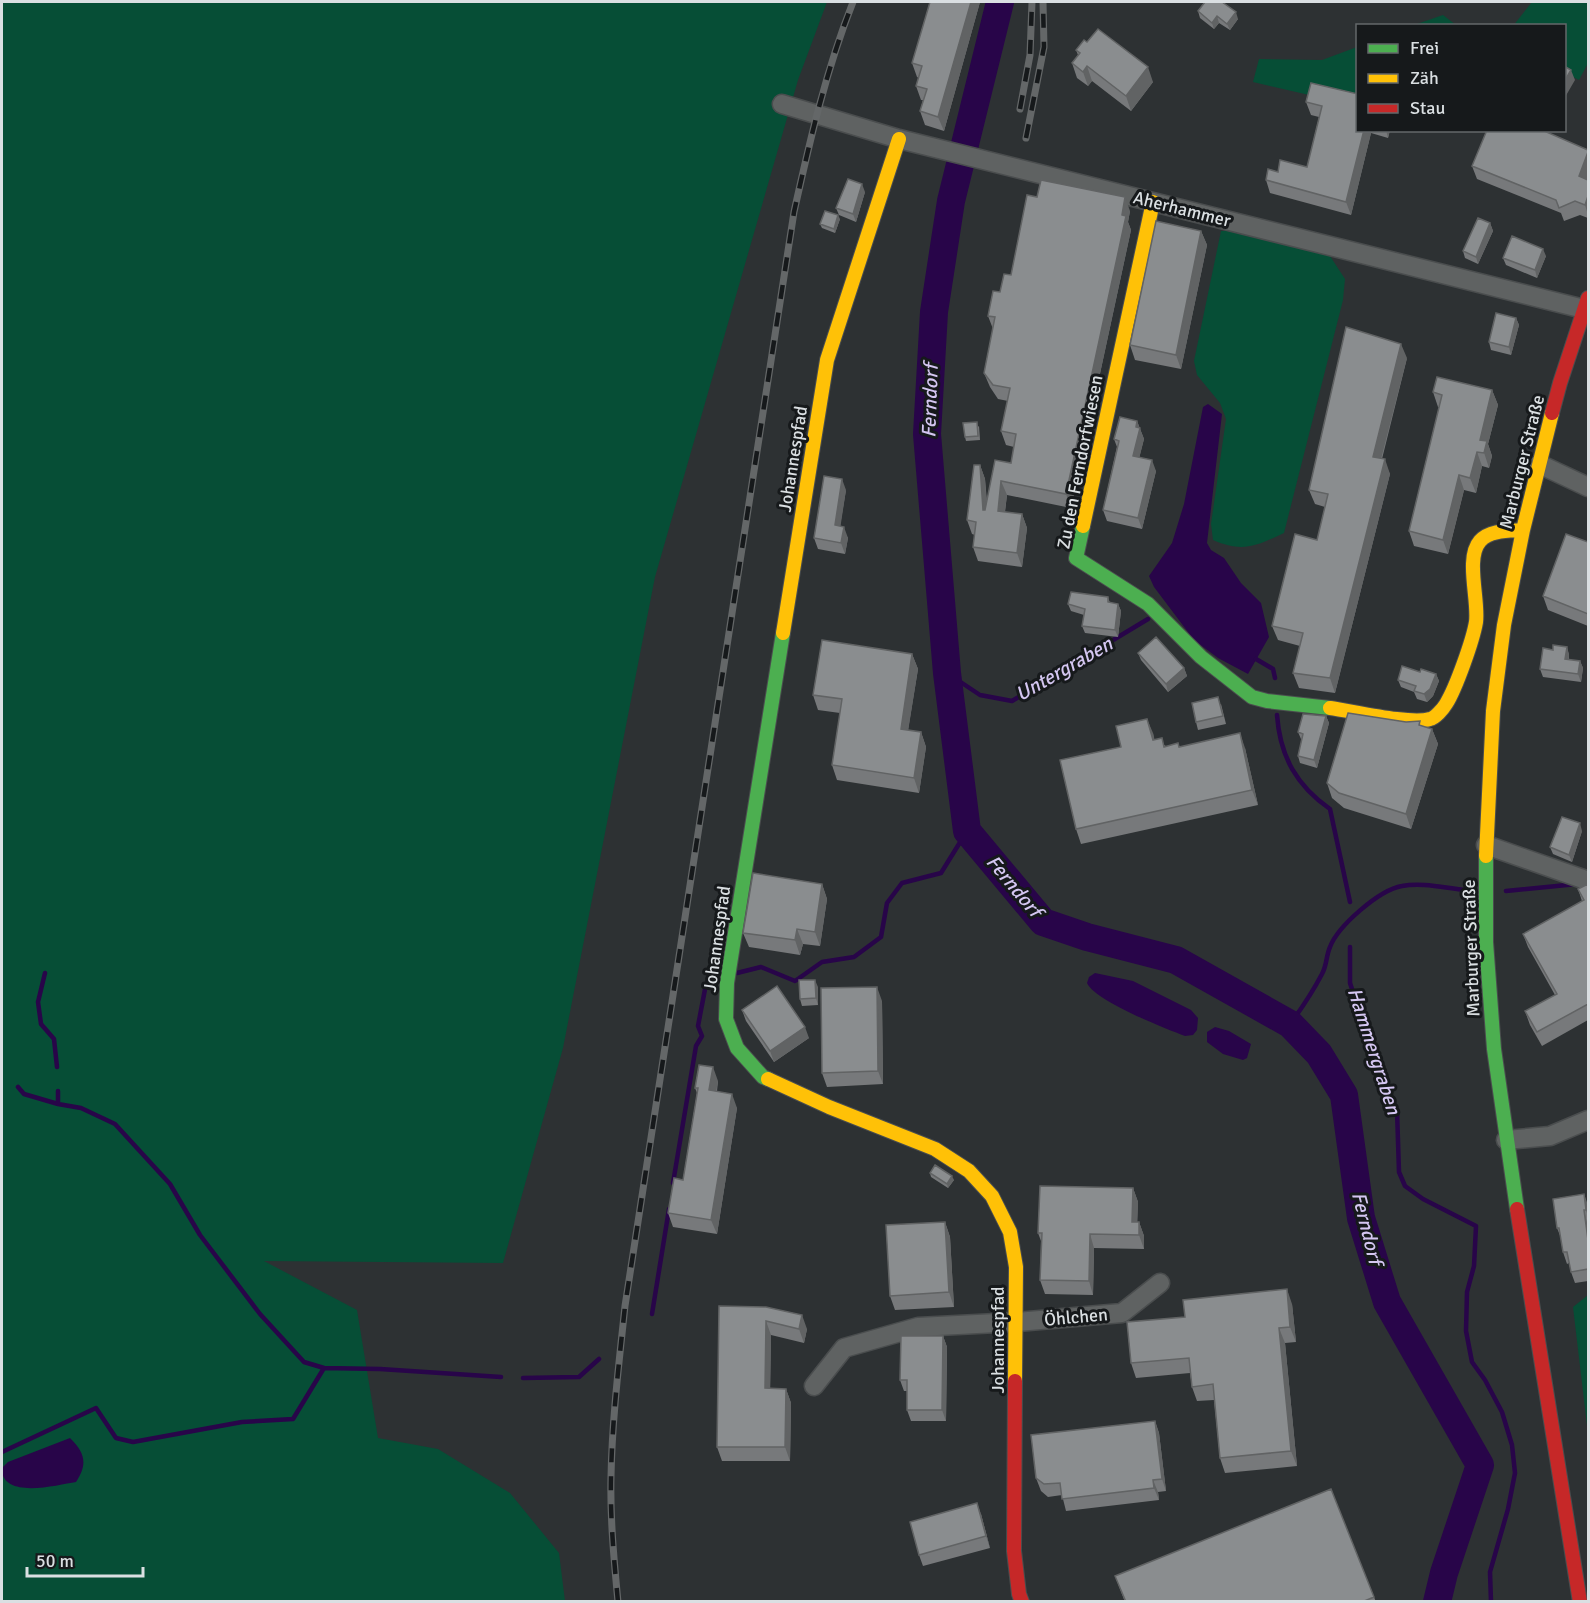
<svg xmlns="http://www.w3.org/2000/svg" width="1590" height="1603" viewBox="0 0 1590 1603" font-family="Signika,sans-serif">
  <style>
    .green { fill: #064e36 }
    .water { fill: #280549 }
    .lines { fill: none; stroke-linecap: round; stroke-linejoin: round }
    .stream { stroke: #280549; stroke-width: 4.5 }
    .river { stroke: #280549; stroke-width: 28 }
    .street-casing { stroke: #4a4d4e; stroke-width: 21 }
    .fast-casing { stroke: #4a4d4e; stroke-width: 16 }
    .slow-casing { stroke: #4a4d4e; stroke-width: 16 }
    .jam-casing { stroke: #4a4d4e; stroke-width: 16 }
    .street { stroke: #5f6262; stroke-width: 18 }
    .fast { stroke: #4caf50; stroke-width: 14 }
    .slow { stroke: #ffc107; stroke-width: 14 }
    .jam { stroke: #c62828; stroke-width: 14 }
    .rail-casing { stroke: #646768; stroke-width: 7 }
    .rail { stroke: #16191b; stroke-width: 4.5; stroke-dasharray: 14; stroke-linecap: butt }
    .wall { fill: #77797b }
    .shaded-wall { fill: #616364 }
    .building { fill: #8a8d8f; stroke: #616364; stroke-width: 1.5 }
    .labels { text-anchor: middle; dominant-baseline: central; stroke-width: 6; stroke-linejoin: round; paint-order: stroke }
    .street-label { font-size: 18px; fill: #dadfe2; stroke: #16191b }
    .water-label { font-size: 20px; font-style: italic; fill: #d4c6f1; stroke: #16191b }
  </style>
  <rect width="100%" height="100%" fill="#2d3133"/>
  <!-- green -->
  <path class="green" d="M2,2H827L798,80L655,577L563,1048L503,1263L264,1261L357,1310L378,1438L438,1449L510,1493L559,1553L565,1601H2V1473L4,1478L8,1462L2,1468Z
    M1532,2H1588V63L1579,80L1565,73L1564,26H1513Z
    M1443,15L1456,25H1414Z
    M1357,47V106L1253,82L1259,59L1322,60Z
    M1221,231H1227L1330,256L1345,279L1343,300L1284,533C1256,546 1243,553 1213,540L1211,524L1226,419L1220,403L1197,375L1194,361Z
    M1588,1295V1434L1573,1307Z"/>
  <!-- water -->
  <path class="water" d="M1208,404L1222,414L1207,543L1211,550L1224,558L1241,583L1261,603L1269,637L1248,674L1218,658L1194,640L1154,587L1149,576L1172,543L1184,504L1203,407Z
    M1095,973L1133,981L1191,1010L1198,1018L1197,1030L1193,1035L1185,1036C1164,1028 1095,1001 1087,983L1089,977Z
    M1215,1027L1229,1031L1251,1044L1247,1058L1243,1060L1223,1054L1207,1042V1032Z
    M70,1438C85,1453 88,1464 76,1482C57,1485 1,1500 2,1468L8,1462Z"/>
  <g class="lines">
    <!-- stream -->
    <path class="stream" d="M1256,659L1273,669L1275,678
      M947,673L980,695L1012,701L1148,619
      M1277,715C1280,757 1297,786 1330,809L1350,902
      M1506,891L1577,884
      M1350,947V983L1382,1080L1397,1110L1399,1172L1405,1186L1423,1199L1476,1226L1474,1266L1467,1292L1466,1331L1472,1362L1485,1380L1502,1412L1512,1445L1515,1473L1508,1509L1490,1572L1491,1602
      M45,973L38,1002L41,1024L54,1039L57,1067
      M737,973L761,967L795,981L822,962L854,957L881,937L887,903L902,883L941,873L967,831
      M1290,1024C1302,1008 1313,991 1322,974C1327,965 1326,956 1330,947C1338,926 1379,890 1402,886C1422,882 1445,888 1466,890
      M18,1087L24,1094L58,1104L81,1108L115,1124L170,1184L200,1235L260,1314L304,1362L324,1368
      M58,1091V1104
      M673,1183L696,1046L702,1036L698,1026L706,984L718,980
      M652,1314L669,1209
      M523,1378L579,1377L599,1359
      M2,1452L96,1408L116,1438L133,1442L242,1422L293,1419L324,1368L380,1369L501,1377"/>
    <!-- river -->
    <path class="river" d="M1000,2L951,201L934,312L927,434L947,673L967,831L1043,922L1087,937L1176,960L1290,1024L1319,1054L1344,1095L1361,1218L1387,1302L1480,1465L1444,1573L1437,1602"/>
    <defs>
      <path id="street" d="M782,104L899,139L1584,309
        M1539,464L1588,487
        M1486,845L1583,879
        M1506,1140L1550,1136L1588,1120
        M814,1386L844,1348L918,1327L1017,1322L1122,1313L1160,1283"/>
      <path id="fast" d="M1083,526L1076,558L1148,604L1201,657L1252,697L1267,701L1330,708
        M1486,856V942L1494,1049L1517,1209
        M768,1079L763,1077L737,1048L726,1019L727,983L783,633"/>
      <path id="slow" d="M1083,526L1153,202
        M783,633L827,360L899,139
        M1330,708C1353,711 1410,725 1430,719C1435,718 1443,709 1446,704C1456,688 1473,640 1476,622C1479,600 1465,558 1480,541C1490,530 1509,531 1523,530
        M1486,856L1493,711L1504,625L1523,530L1552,413
        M768,1079L829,1107L935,1149L969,1171L992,1196L1010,1232L1016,1267L1015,1381"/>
      <path id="jam" d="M1552,413L1560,383L1588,298
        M1517,1209L1580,1602
        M1015,1381L1014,1551L1019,1594L1022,1602"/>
    </defs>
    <!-- street casing -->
    <use href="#street" class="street-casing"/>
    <!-- fast casing -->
    <use href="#fast" class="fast-casing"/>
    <!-- slow casing -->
    <use href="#slow" class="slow-casing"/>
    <!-- jam casing -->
    <use href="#jam" class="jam-casing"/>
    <!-- street -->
    <use href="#street" class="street"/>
    <!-- fast -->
    <use href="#fast" class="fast"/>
    <!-- slow -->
    <use href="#slow" class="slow"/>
    <!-- jam -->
    <use href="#jam" class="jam"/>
    <defs>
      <path id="rail" d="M1020,109L1030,55L1032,2
        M1026,138L1044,47L1043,2
        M618,1602C614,1560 610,1518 611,1477C612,1420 619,1363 625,1306L794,212C810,140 826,70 853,2"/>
    </defs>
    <!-- rail casing -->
    <use href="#rail" class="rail-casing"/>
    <!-- rail -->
    <use href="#rail" class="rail"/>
  </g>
  <!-- wall -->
  <path class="wall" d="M930,2H980L944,131L925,125L920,111L923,100H921L916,86L919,78L917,77L912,63Z
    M1198,11L1238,19L1230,30L1219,23L1214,29L1200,18Z
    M1076,50L1153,82L1131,111L1092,81L1088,86L1077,78L1072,63L1078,55Z
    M1311,83L1358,130H1390L1388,138L1371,133L1351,215L1270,193L1266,180L1307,167L1319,117L1311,115L1306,102Z
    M1588,150V218L1580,215L1564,221L1561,213L1477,179L1472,166Z
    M865,192L856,222L839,215L836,208Z
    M1130,211L1128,222L1131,230L1071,508L1007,495L1005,512L1022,514L1027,528L1022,567L978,561L973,547L975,535L972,534L967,520L980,465L985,479L987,502L1011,463L1014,447L1006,445L1001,431L1008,401L998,399L990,387L984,373L993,329L988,316L1011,275Z
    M840,219L835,233L822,228L820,224Z
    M1490,223L1493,231L1478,264L1465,258L1463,251Z
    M1201,231L1207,245L1181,369L1135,360L1130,345Z
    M1546,256L1537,278L1506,265L1503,258Z
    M1516,318L1519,325L1511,355L1491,350L1489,342Z
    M1407,358L1382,459L1390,474L1335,693L1299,688L1293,673L1300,646L1278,640L1272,626L1317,540L1325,507L1315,504L1309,490Z
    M1492,390L1498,405L1488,444L1492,456L1489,468L1482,466L1476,493L1464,490L1448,554L1414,546L1409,531L1439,407H1438L1433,392Z
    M1137,421L1144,439L1139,458L1156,471L1142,529L1107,521L1103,510L1117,447L1114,439Z
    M979,426L980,440L966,441L965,437Z
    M846,490L840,526L848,538L845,554L818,549L814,538Z
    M1588,542V626L1548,610L1543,596Z
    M1108,597L1110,603L1118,604L1121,611L1118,637L1085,633L1082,626L1084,615L1071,611L1068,604Z
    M1567,647L1569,655V660L1580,661L1583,668L1581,682L1543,677L1540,669L1553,650Z
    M1138,653L1184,668L1187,676L1168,692L1141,660Z
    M912,654L918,669L908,730L921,732L926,747L919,793L837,780L832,765L840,713L818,710L813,695Z
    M1420,672L1436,674L1439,681L1433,696L1427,702L1417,699L1414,692L1401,687L1398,680Z
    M1221,704L1226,724L1198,730L1196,722Z
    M1326,716L1329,723L1317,768L1300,763L1298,756L1302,740L1301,739L1298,732Z
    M1422,726L1432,729L1438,744L1411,829L1344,808L1332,798L1327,783Z
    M1153,733L1154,740L1166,746L1245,748L1258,805L1081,844L1076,829Z
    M1582,831L1572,862L1553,854L1550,847Z
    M822,884L827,899L820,946L803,944L800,955L749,947L743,933Z
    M1588,884V1020L1542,1046L1530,1025L1525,1011L1555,995L1528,947L1523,934L1582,901L1578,889Z
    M818,987V1005L802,1006L800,999Z
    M882,1001L883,1084L827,1087L822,1073Z
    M742,1010L809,1038L774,1062L746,1021Z
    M718,1081L717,1091L737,1108L717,1234L673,1227L668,1213L683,1180L697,1093L695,1088Z
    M930,1173L954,1180L948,1188L931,1177Z
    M1133,1188L1138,1202L1137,1222H1139L1144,1236V1249L1094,1248L1093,1295L1045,1294L1040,1280L1041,1241L1038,1233Z
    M1588,1205V1281L1575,1283L1571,1272L1569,1263L1567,1264L1563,1252L1561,1238L1557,1228Z
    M945,1222L950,1237L954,1307L895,1310L890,1296Z
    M1292,1304L1296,1342L1285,1343L1297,1466L1225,1473L1220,1458L1214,1400L1197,1401L1192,1387L1190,1373L1136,1378L1131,1363L1185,1317Z
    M719,1306L807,1329L804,1343L771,1335L770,1389H786L791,1403L790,1461H722L717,1447Z
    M943,1336L947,1347L946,1421H911L907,1410V1391H904L900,1380Z
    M1155,1421L1159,1433L1166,1491L1158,1492L1159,1500L1066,1511L1062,1495L1048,1497L1041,1491L1036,1478Z
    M1331,1489L1376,1602H1125L1115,1576Z
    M981,1514L990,1548L923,1566L919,1555Z"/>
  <!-- shaded-wall -->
  <path class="shaded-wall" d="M971,2H980L944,131L938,117Z
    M1236,12L1238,19L1230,30L1227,24Z
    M1217,16L1219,23L1214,29L1212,23Z
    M1087,66L1092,81L1088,86L1083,72Z
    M1148,67L1153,82L1131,111L1126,96Z
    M1571,70L1575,80L1564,99V82Z
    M1364,130H1370L1371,133L1351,215L1346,202Z
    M1386,130H1390L1388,138Z
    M1588,152V178L1584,189L1579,176Z
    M862,184L865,192L856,222L853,214Z
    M1588,196V215L1585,205Z
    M1125,197L1130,211L1128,222L1131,230L1071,508L1066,494Z
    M838,215L840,219L835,233L834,229Z
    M1490,223L1493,231L1478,264L1476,257Z
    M1201,231L1207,245L1181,369L1176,355Z
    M1543,249L1546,256L1537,278L1535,270Z
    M1516,318L1519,325L1511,355L1509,347Z
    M1401,344L1407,358L1378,471L1373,457Z
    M1492,390L1498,405L1488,444L1492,456L1489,468L1480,440Z
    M1137,421L1144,439L1137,467L1133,456Z
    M1477,452L1482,466L1476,493L1470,478Z
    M1385,459L1390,474L1335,693L1330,678Z
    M1152,460L1156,471L1142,529L1138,518Z
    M980,465L985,479L988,524L983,510Z
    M1459,475L1464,490L1448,554L1443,540Z
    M842,479L846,490L839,536L835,525Z
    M1001,481L1007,495L1003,525L998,511Z
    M1022,514L1027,528L1022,567L1017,553Z
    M844,527L848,538L845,554L841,543Z
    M1118,604L1121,611L1118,637L1115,630Z
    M1567,647L1569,655L1568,667L1565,659Z
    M912,654L918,669L906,744L901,729Z
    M1580,661L1583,668L1581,682L1578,674Z
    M1184,668L1187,676L1168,692L1166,684Z
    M1436,674L1439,681L1433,696L1427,702L1424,694Z
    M1326,716L1329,723L1317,768L1314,760Z
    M1147,719L1153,733L1158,754L1153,740Z
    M1432,729L1438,744L1411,829L1406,814Z
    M921,732L926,747L919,793L914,778Z
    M1240,733L1245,748L1258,805L1252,790Z
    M1580,823L1582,831L1572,862L1569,855Z
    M822,884L827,899L820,946L815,932Z
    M797,929L803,944L800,955L795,940Z
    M815,980L818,987V1005L816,998Z
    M877,987L882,1001L883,1084L878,1071Z
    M805,1027L809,1038L774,1062L770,1051Z
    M713,1067L718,1081L714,1104L709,1090Z
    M732,1094L737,1108L717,1234L711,1220Z
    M952,1176L954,1180L948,1188L947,1184Z
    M1133,1188L1138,1202L1137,1235L1132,1222Z
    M1584,1194L1588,1205V1216L1586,1210Z
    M1584,1210L1588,1227V1240Z
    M945,1222L950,1237L954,1307L949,1292Z
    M1139,1222L1144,1236V1249L1139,1235Z
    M1090,1234L1094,1248L1093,1295L1089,1281Z
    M1287,1289L1292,1304L1296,1342L1290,1327Z
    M802,1315L807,1329L804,1343L799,1329Z
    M766,1321L771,1335L770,1402L765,1388Z
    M1279,1328L1285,1343L1297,1466L1291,1451Z
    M943,1336L947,1347L946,1421L942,1410Z
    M786,1389L791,1403L790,1461L785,1447Z
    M1155,1421L1159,1433L1166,1491L1162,1479Z
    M1153,1480L1158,1492L1159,1500L1154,1488Z
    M977,1503L981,1514L990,1548L986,1536Z"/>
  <!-- building -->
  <path class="building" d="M930,2H971L938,117L920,111L927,89L916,86L922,66L912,63Z
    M1205,2H1222L1236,12L1227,24L1217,16L1212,23L1198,11Z
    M1098,29L1148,67L1126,96L1087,66L1083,72L1072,63L1080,53L1076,50L1084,40L1087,42Z
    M1564,66L1571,70L1564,82Z
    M1311,83L1358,94V130H1364L1346,202L1266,180L1268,169L1278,172L1280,160L1307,167L1322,106L1306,102Z
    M1487,130H1542L1588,150V152L1579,176L1588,180V196L1585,205L1575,201L1559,208L1556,200L1472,166Z
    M848,179L862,184L853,214L836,208Z
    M1041,180L1125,197L1122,215L1126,216L1066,494L1001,481L998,511L1022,514L1017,553L973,547L976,522L967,520L974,465H980L983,510H985L995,460L1011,463L1016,434L1001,431L1010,388L993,385L984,373L995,317L988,316L993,291L1000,292L1004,274L1011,275L1027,195L1037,197Z
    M825,211L838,215L834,229L820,224Z
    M1478,218L1490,223L1476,257L1463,251Z
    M1156,221L1201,231L1176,355L1130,345Z
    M1512,236L1543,249L1535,270L1503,258Z
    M1496,313L1516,318L1509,347L1489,342Z
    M1346,327L1401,344L1373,457L1385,459L1330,678L1293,673L1303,633L1272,626L1295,534L1317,540L1328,494L1309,490Z
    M1437,377L1492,390L1480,440L1487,441L1484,453L1477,452L1470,478L1459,475L1443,540L1409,531L1442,395L1433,392Z
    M1120,417L1137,421L1136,427L1140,428L1133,456L1152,460L1138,518L1103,510L1119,441L1114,439Z
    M977,422L978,436L965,437L963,423Z
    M824,476L842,479L835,525L844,527L841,543L814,538Z
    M1566,534L1588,542V614L1543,596Z
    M1071,592L1108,597V602L1118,604L1115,630L1082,626L1085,609L1068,604Z
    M1156,637L1184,668L1166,684L1138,653Z
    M822,640L912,654L901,729L921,732L914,778L832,765L842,699L813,695Z
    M1553,645L1567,647L1565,659L1580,661L1578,674L1540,669L1543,648L1553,650Z
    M1402,666L1420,672L1421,669L1436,674L1430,689L1424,694L1414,691L1416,686L1398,680Z
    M1218,697L1223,716L1196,722L1192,703Z
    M1348,713L1406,722L1420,721L1419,725L1432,729L1406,814L1339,793L1327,783Z
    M1303,714L1326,716L1314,760L1298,756L1303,734L1298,732Z
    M1147,719L1153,740L1162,738L1164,747L1178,743L1179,747L1240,733L1252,790L1076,829L1060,760L1121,747L1116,726Z
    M1562,817L1580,823L1569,855L1550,847Z
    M753,873L822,884L815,932L797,929L795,940L743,933Z
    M1588,884V1005V1004L1537,1032L1525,1011L1557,994L1523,934L1584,900L1578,889Z
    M799,980H815L816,998L800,999Z
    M777,986L805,1027L770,1051L742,1010Z
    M877,987L878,1071L822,1073L821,988Z
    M699,1065L713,1067L709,1090L732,1094L711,1220L668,1213L674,1178L683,1180L698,1088H695Z
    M935,1165L952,1176L947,1184L930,1173Z
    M1040,1186L1133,1188L1132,1222H1139V1235L1090,1234L1089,1281L1040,1280L1042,1233H1038Z
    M1584,1194L1586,1210H1584L1588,1240V1269L1571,1272L1567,1252H1563L1559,1228H1557L1553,1199Z
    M945,1222L949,1292L890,1296L886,1225Z
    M1287,1289L1290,1327L1279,1328L1291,1451L1220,1458L1213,1384L1192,1387L1189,1358L1131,1363L1127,1322L1185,1317L1183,1300Z
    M719,1306L766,1307L802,1315L799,1329L766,1321L765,1388L786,1389L785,1447H717Z
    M901,1336H943L942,1410H907V1380H900Z
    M1155,1421L1162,1479L1153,1480L1154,1488L1062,1499L1060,1483L1044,1484L1036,1478L1031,1435Z
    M1331,1489L1374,1597L1362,1602H1126L1115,1576Z
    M977,1503L986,1536L919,1555L910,1522Z"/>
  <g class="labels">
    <!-- street labels -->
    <g class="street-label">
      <text transform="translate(1182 209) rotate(14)">Aherhammer</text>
      <text transform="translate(793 459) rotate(-81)">Johannespfad</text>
      <text transform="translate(1080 462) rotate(-79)">Zu den Ferndorfwiesen</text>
      <text transform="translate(1522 462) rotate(-76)">Marburger Straße</text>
      <text transform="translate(717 939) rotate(-82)">Johannespfad</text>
      <text transform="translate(1471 948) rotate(-92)">Marburger Straße</text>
      <text transform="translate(1076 1317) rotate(-5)">Öhlchen</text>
      <text transform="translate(998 1340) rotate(-90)">Johannespfad</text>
    </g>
    <!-- water labels -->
    <g class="water-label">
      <text transform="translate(930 401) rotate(-88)">Ferndorf</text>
      <text transform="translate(1064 669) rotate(-30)">Untergraben</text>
      <text transform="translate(1014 886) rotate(50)">Ferndorf</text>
      <text transform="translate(1374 1051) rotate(72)">Hammergraben</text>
      <text transform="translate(1367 1228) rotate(76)">Ferndorf</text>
    </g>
  </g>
  <!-- border -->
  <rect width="1590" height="1603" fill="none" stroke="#dadfe2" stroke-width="6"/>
  <!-- legend -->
  <rect x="1356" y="24" width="210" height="108" fill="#16191b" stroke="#64686b" stroke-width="1.5"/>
  <rect x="1368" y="44" width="30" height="9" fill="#4caf50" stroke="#64686b" stroke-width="1.5"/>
  <text x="1410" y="54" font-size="18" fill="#dadfe2">Frei</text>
  <rect x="1368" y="74" width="30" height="9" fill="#ffc107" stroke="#64686b" stroke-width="1.5"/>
  <text x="1410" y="84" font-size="18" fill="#dadfe2">Zäh</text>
  <rect x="1368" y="104" width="30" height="9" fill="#c62828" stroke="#64686b" stroke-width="1.5"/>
  <text x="1410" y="114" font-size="18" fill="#dadfe2">Stau</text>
  <!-- scale -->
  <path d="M27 1567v9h116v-9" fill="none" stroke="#dadfe2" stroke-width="3"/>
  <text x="36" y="1567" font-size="18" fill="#dadfe2" stroke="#16191b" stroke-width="4.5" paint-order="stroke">50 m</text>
</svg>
